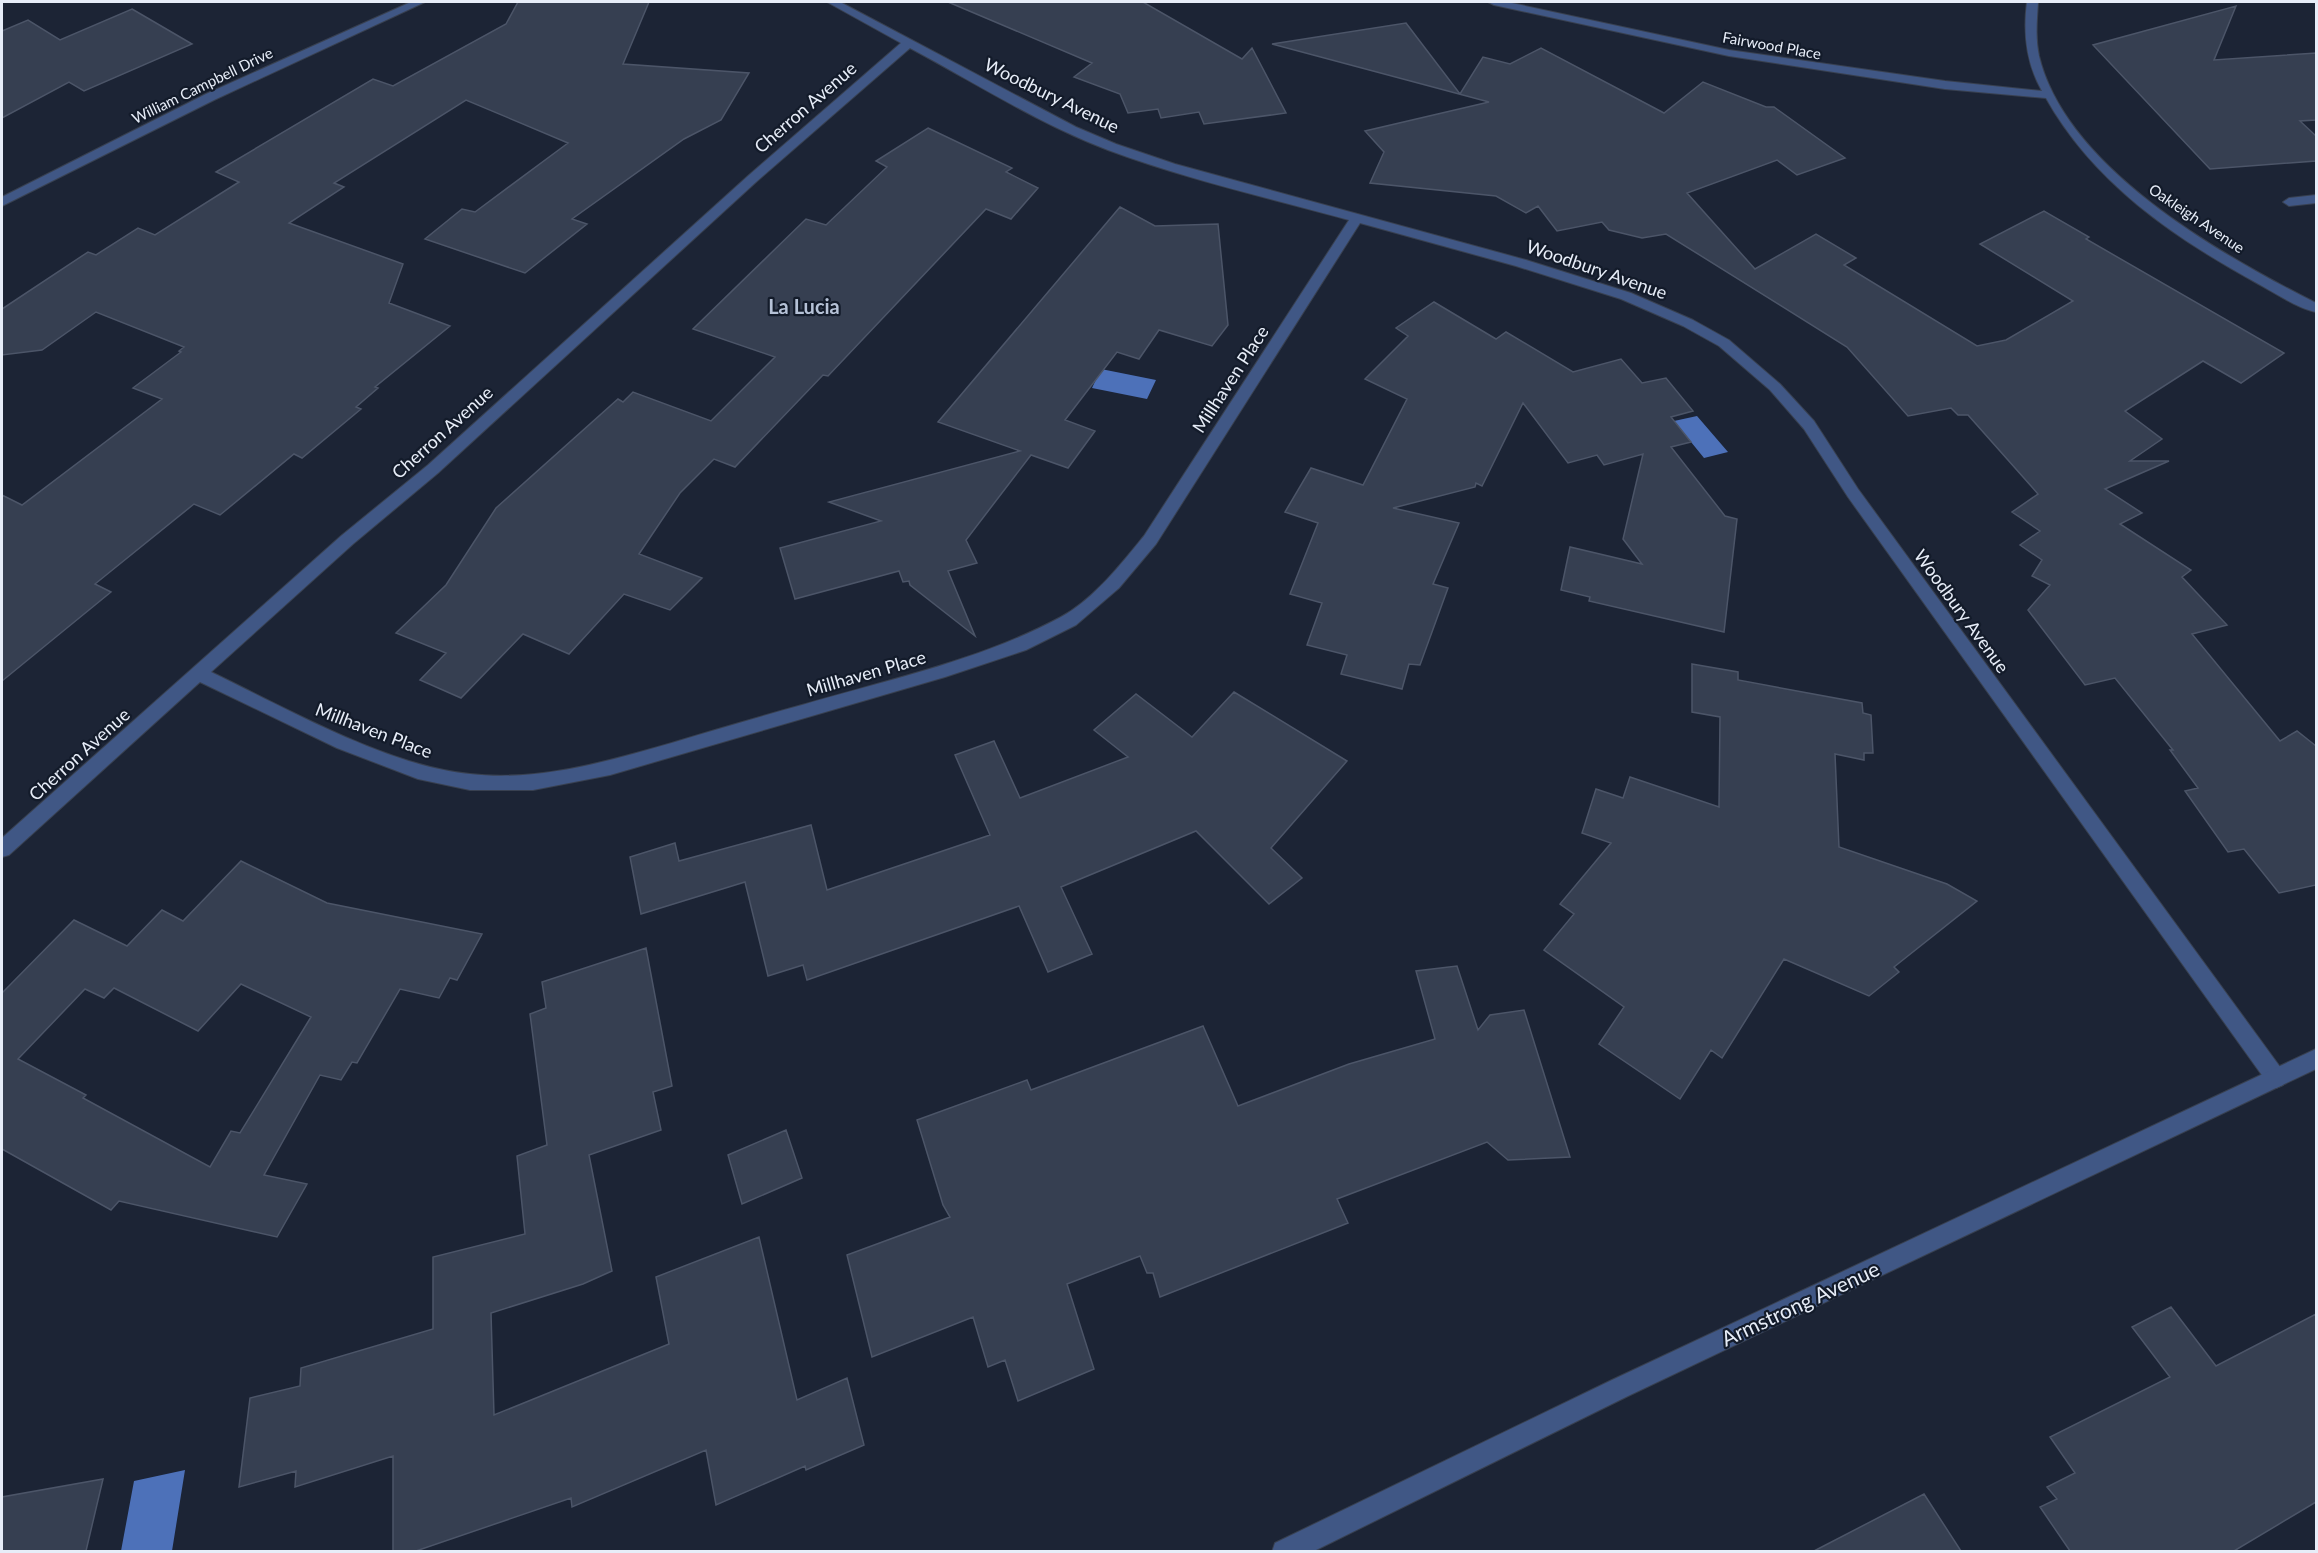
<svg xmlns="http://www.w3.org/2000/svg" width="2318" height="1553" viewBox="0 0 2318 1553" font-family="Lato,sans-serif">
  <style>
    .water { fill: #4d71b9 }
    .building { fill: #363f51; stroke: #4c5568; stroke-width: 1.5; fill-rule: evenodd }
    .lines { fill: none; stroke-linecap: round; stroke-linejoin: round }
    .minor-casing { stroke: #384050; stroke-width: 2 }
    .tertiary-casing { stroke: #384050; stroke-width: 2 }
    .minor { fill: #405785; fill-rule: evenodd }
    .tertiary { fill: #405785; fill-rule: evenodd }
    .labels { text-anchor: middle; dominant-baseline: central; stroke-width: 4.5; stroke-linejoin: round; paint-order: stroke }
    .far-street-label { font-size: 15px; fill: #e7edf8; stroke: #131b2a }
    .street-label { font-size: 18px; fill: #e7edf8; stroke: #131b2a }
    .far-district-label { font-size: 20px; font-weight: bold; fill: #b6c2d7; stroke: #131b2a }
    .near-street-label { font-size: 21px; fill: #e7edf8; stroke: #131b2a }
  </style>
  <rect width="100%" height="100%" fill="#1c2435"/>
  <!-- water -->
  <path class="water" d="M1101,369L1156,380L1147,399L1092,388Z
    M1697,416L1728,452L1704,458L1674,421Z
    M185,1470L172,1551H121L134,1481Z"/>
  <!-- building -->
  <path class="building" d="M518,2H649L623,64L749,73L721,120L684,139L572,219L587,224L525,273L425,239L462,209L475,212L568,143L466,100L334,183L344,187L289,223L403,264L389,303L450,326L375,387L378,388L356,407L361,409L302,458L294,454L220,515L194,504L95,584L111,592L2,681V495L22,505L162,399L133,388L181,352L179,351L184,347L96,312L42,350L2,355V309L88,252L96,255L138,228L155,235L239,182L216,172L373,79L393,86L506,24Z
    M948,2H1143L1242,59L1252,48L1286,113L1204,124L1199,112L1161,118L1158,109L1128,113L1120,94L1074,77L1092,63Z
    M2236,6L2214,60L2316,53V120L2300,121L2316,136V161L2210,169L2093,45Z
    M132,9L192,44L84,91L69,82L2,118V31L28,20L60,40Z
    M1406,23L1460,94L1483,57L1510,64L1541,48L1664,113L1703,82L1766,107H1774L1845,158L1797,175L1777,160L1687,193L1755,269L1816,234L1856,258L1844,265L1977,346L2006,340L2073,301L1980,244L2044,211L2089,237L2086,239L2284,353L2241,383L2203,361L2125,411L2162,439L2130,461H2169L2105,489L2142,513L2120,524L2191,570L2182,577L2227,625L2192,634L2280,741L2297,731L2316,746V885L2279,893L2244,849L2228,852L2185,791L2198,788L2170,750H2173L2115,678L2085,685L2028,610L2050,585L2032,576L2042,560L2020,545L2040,531L2012,512L2038,494L1968,415H1958L1951,408L1908,416L1847,347L1666,234L1642,238L1609,230L1602,222L1557,231L1538,206L1526,213L1496,196L1370,183L1384,152L1365,131L1489,102L1272,44Z
    M928,128L1012,168L1006,172L1038,188L1011,219L986,209L828,376L823,375L735,467L714,459L680,493L639,554L702,578L670,610L624,594L569,654L523,634L461,698L420,680L446,653L396,633L446,585L496,508L618,399L623,402L633,392L711,421L775,357L693,329L806,219L826,225L887,167L876,161Z
    M1120,207L1155,226L1218,224L1228,325L1212,346L1159,330L1139,359L1117,352L1065,420L1095,431L1068,468L1031,455L966,540L977,563L948,571L975,636L910,585L909,581L903,582L899,571L795,599L780,548L881,521L829,502L1020,451L938,422Z
    M1434,302L1496,339L1506,332L1573,372L1621,359L1642,383L1666,378L1693,411L1671,417L1691,442L1671,447L1725,516L1737,519L1724,632L1589,601L1590,597L1561,590L1570,547L1642,564L1623,539L1643,454L1604,465L1597,455L1568,463L1523,403L1482,486L1476,483L1475,487L1393,508L1459,523L1433,584L1448,588L1420,665L1409,664L1402,689L1341,674L1347,655L1307,645L1322,603L1290,594L1318,523L1285,512L1311,468L1363,485L1407,399L1365,379L1408,336L1396,328Z
    M1692,664L1738,672V680L1862,703L1863,713L1871,715L1873,753H1864V760L1835,754L1839,847L1947,884L1977,901L1894,967L1899,972L1869,996L1784,959L1722,1058L1711,1050L1680,1099L1599,1044L1624,1007L1544,950L1574,914L1560,904L1611,843L1582,833L1596,789L1623,798L1630,777L1719,807L1720,717L1692,712Z
    M1234,692L1347,761L1271,848L1302,878L1269,904L1196,831L1061,887L1092,954L1048,972L1019,906L807,980L803,965L768,976L745,882L641,914L630,857L675,843L679,861L811,825L827,890L990,835L955,755L994,741L1020,798L1128,757L1094,730L1136,694L1192,737Z
    M241,861L327,903L482,934L457,980L450,978L439,998L400,989L357,1063L352,1062L341,1080L320,1075L264,1175L307,1184L277,1237L119,1201L111,1210L2,1149V993L74,920L127,946L162,910L183,921ZM241,984L311,1017L240,1133L231,1131L210,1167L83,1098L86,1095L18,1059L85,989L104,998L114,988L198,1031Z
    M646,948L672,1086L653,1092L661,1130L589,1155L612,1271L583,1284L491,1313L494,1415L669,1344L656,1277L759,1237L797,1400L847,1378L864,1445L806,1470L805,1466L716,1505L706,1450L572,1507L571,1498L416,1551H393V1456L295,1487L296,1471L239,1487L250,1398L300,1386L301,1368L433,1329V1257L525,1234L517,1156L547,1145L530,1014L546,1008L542,982Z
    M1457,966L1478,1030L1490,1015L1524,1010L1570,1157L1508,1160L1487,1142L1337,1199L1348,1223L1160,1297L1153,1273H1147L1140,1256L1067,1284L1094,1369L1018,1401L1005,1360L988,1367L973,1317L872,1357L847,1255L950,1217L943,1205L917,1120L1027,1080L1031,1090L1203,1026L1238,1106L1349,1064L1435,1039L1416,971Z
    M786,1130L802,1178L742,1204L728,1155Z
    M2171,1307L2216,1366L2316,1314V1502L2234,1551H2070L2040,1507L2057,1499L2047,1487L2075,1473L2050,1437L2170,1377L2132,1327Z
    M103,1479L86,1551H2V1497Z
    M1924,1494L1961,1551H1814Z"/>
  <g class="lines">
    <defs>
      <path id="minor" d="M827,2H840L1076,127L1116,144L1175,164L1526,260L1631,293L1693,320L1729,340L1780,384L1814,421L1858,489L2283,1071L2286,1078L2283,1085L2276,1088L2269,1085L1848,497L1804,429L1770,390L1719,346L1683,326L1621,299L1516,266L1360,223L1156,544L1119,588L1076,625L1026,650L945,677L610,775L533,790H470L418,779L337,748L200,682L9,855L2,857V838L341,536L428,465L748,176L901,43ZM910,48C974,82 1039,124 1108,150C1186,179 1269,198 1349,220L1144,536C1121,564 1094,599 1061,617C981,660 888,680 802,705C759,717 717,729 675,742C609,761 539,782 470,774C387,766 286,708 211,672L353,544L438,473L756,182Z
        M1488,2H1507L1729,50L1945,81L2042,91C2026,63 2023,33 2027,2H2038C2037,20 2035,37 2039,56C2066,168 2221,255 2316,303V312C2296,308 2274,292 2255,282C2173,237 2093,182 2046,98L1945,89L1729,56L1494,5Z
        M2316,195V203L2289,206L2283,202L2289,198Z"/>
      <path id="tertiary" d="M411,2H425L214,100L2,206V197L206,94Z
        M2316,1049V1069L1628,1396L1312,1552H1272L1275,1543L1612,1380Z"/>
    </defs>
    <!-- minor casing -->
    <use href="#minor" class="minor-casing"/>
    <!-- tertiary casing -->
    <use href="#tertiary" class="tertiary-casing"/>
    <!-- minor -->
    <use href="#minor" class="minor"/>
    <!-- tertiary -->
    <use href="#tertiary" class="tertiary"/>
  </g>
  <g class="labels">
    <!-- far-street labels -->
    <g class="far-street-label">
      <text transform="translate(1772 45) rotate(10)">Fairwood Place</text>
      <text transform="translate(202 85) rotate(-26)">William Campbell Drive</text>
      <text transform="translate(2197 218) rotate(34)">Oakleigh Avenue</text>
    </g>
    <!-- street labels -->
    <g class="street-label">
      <text transform="translate(1052 95) rotate(26)">Woodbury Avenue</text>
      <text transform="translate(805 107) rotate(-41)">Cherron Avenue</text>
      <text transform="translate(1597 269) rotate(19)">Woodbury Avenue</text>
      <text transform="translate(1230 379) rotate(-57)">Millhaven Place</text>
      <text transform="translate(442 432) rotate(-42)">Cherron Avenue</text>
      <text transform="translate(1962 611) rotate(54)">Woodbury Avenue</text>
      <text transform="translate(866 673) rotate(-16)">Millhaven Place</text>
      <text transform="translate(374 730) rotate(21)">Millhaven Place</text>
      <text transform="translate(79 754) rotate(-42)">Cherron Avenue</text>
    </g>
    <!-- far-district labels -->
    <g class="far-district-label">
      <text x="804" y="306">La Lucia</text>
    </g>
    <!-- near-street labels -->
    <g class="near-street-label">
      <text transform="translate(1800 1303) rotate(-25)">Armstrong Avenue</text>
    </g>
  </g>
  <!-- border -->
  <rect width="2318" height="1553" fill="none" stroke="#e7edf8" stroke-width="6"/>
</svg>
